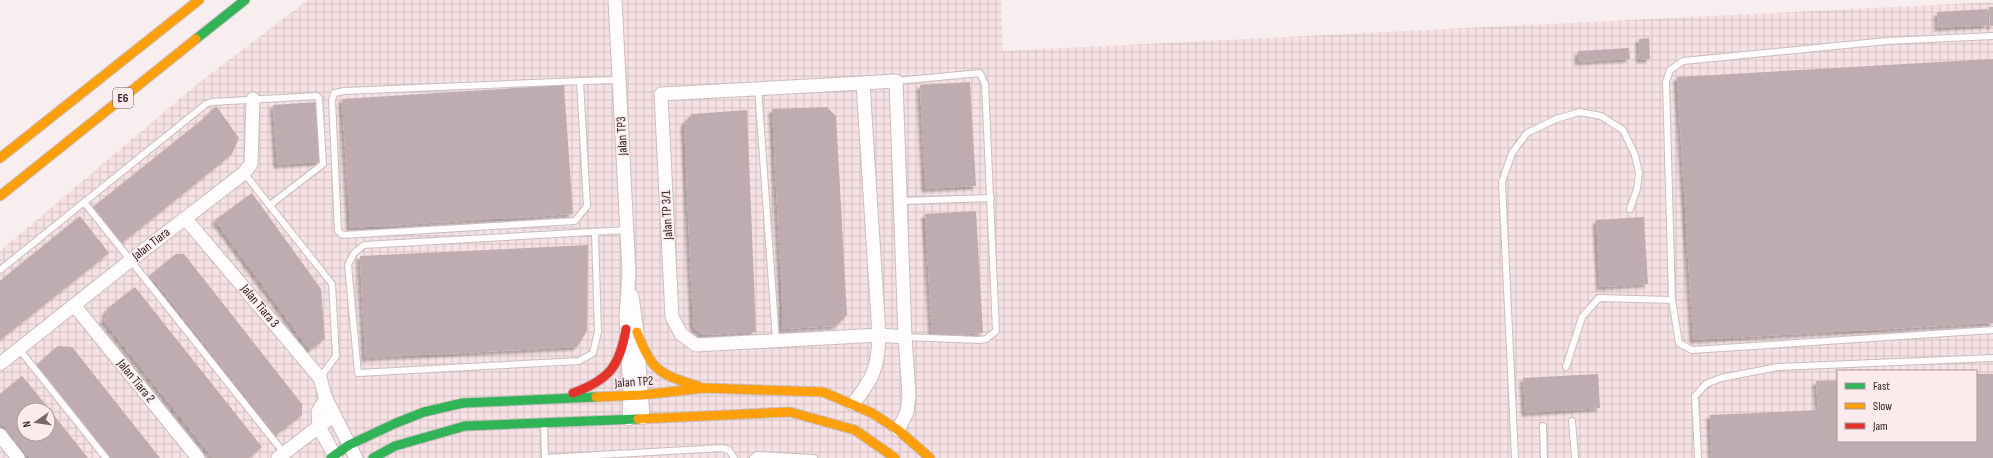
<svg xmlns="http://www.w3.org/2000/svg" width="1993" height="458" viewBox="0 0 1993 458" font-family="'Sofia Sans Condensed',sans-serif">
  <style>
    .industrial { fill: url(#industrial-grid); fill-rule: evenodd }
    .building { fill: #bfacb0; fill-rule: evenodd; filter: url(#shadow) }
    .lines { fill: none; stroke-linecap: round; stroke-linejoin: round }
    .lane-casing { stroke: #c9bdbf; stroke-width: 8 }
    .street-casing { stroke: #c9bdbf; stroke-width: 15 }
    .fast-casing { stroke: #c9bdbf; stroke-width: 11 }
    .slow-casing { stroke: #c9bdbf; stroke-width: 11 }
    .jam-casing { stroke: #c9bdbf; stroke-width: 11 }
    .lane { stroke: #fefcfd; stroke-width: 6 }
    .street { stroke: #fefcfd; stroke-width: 13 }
    .fast { stroke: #30b455; stroke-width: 9 }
    .slow { stroke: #ff9f0a; stroke-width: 9 }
    .jam { stroke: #e5322d; stroke-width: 9 }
    .labels { text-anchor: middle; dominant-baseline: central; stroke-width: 3; stroke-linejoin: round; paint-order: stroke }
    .shield { fill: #fceaed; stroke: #6b5b5e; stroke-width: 1 }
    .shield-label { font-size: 12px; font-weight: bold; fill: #2d1e21 }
    .street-label { font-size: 13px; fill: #2d1e21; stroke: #fceaed }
  </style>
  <defs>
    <pattern id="industrial-grid" width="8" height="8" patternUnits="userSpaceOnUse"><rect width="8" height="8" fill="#f6e1e4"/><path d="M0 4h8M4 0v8" fill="none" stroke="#d3c1c3"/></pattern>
    <filter id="shadow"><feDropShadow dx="-3.5" dy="3.5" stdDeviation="1" flood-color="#0004"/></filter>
  </defs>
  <rect width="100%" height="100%" fill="#f8eef0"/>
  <!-- industrial -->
  <path class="industrial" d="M308,0H1001L1003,51L1993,2V458H0V251L196,85ZM1838,371H1976V441H1838ZM24,410H48V434H24Z"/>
  <!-- building -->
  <path class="building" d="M1989,7H1993V26H1990Z
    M1987,9L1988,25L1938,28L1937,12Z
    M1649,38L1650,59L1640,60L1639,39Z
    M1629,48L1630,59L1578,62V51Z
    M1993,59V323L1693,340L1677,77Z
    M970,82L976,186L925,189L920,85Z
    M564,85L573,214L350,228L342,99Z
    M317,102L321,162L277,165L273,105Z
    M216,106L239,138L232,154L122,243L93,207L203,119Z
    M827,107L836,116L847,315L836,326L782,329V301L772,109Z
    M747,110L756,332L702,335L693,326L684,123L692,114Z
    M252,193L321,289L325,339L310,350L215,220Z
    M976,211L983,333L932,336L925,214Z
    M80,216L109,253L0,340V281Z
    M1644,217L1648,284L1600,287L1596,220Z
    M588,245L587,331L577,347L365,358L360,256Z
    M176,254H184L302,404V415L276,435L150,275Z
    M135,287L262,447L249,458H213L104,321L107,309Z
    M58,346L72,347L160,458H111L36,365Z
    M1598,374L1600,408L1525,413L1523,378Z
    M1976,374H1993V458H1712L1710,415L1818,410L1816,381L1838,380V441H1976Z
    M22,376L33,389L88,458H30L0,421V394ZM24,410H48V434H24Z"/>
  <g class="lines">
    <defs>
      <path id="lane" d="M1993,36L1887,41L1683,61L1670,70L1666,82L1672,300L1679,343L1692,350L1993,330
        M580,81L587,206L575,221L343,235L338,231L332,100L334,93L344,91L580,81L619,80
        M896,81L980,73L985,84L996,331L986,339L979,340L905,337
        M758,88L776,341
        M244,173L332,284L336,356L320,378
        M901,201L991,198
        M84,202L284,453
        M595,233L598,332L593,353L579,361L358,373L348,265L354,253L364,245L627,230
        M0,270L206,104L212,102L317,96L319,98L323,164L270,205
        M19,349L106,458
        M1566,367L1582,317L1599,298L1672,300
        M1572,421L1575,458
        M544,424L545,458
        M1543,426L1544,458
        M545,458L722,448L729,450L734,458
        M753,458L757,455L814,458
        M1515,458L1502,182L1512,153L1527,133L1556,119L1580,112L1601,116L1623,130L1635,155L1639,173L1637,189L1630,209
        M1698,458L1695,396L1706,384L1721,378L1778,367L1993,358"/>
      <path id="street" d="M615,0L629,273L626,315L630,396L629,419
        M863,83L661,94L672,317L681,334L696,345L879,335L905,337
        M185,218L320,378L326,399L356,458
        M632,296L637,332L643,418
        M74,305L198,458
        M0,364L131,260L244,173L251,164L253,99
        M326,399L318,412L319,427L336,458
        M853,404C873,378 878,369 879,335L863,83L896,81L905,337L909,395L907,412L898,430
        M0,435L18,458
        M278,458L334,415"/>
      <path id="fast" d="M196,39L245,0
        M331,458L349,445L396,423L424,412L463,403L596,397
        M373,458L395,446L465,426L638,419"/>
      <path id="slow" d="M0,158L199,0
        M0,196L196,39
        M637,332C651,371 661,375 698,386
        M596,397L642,395L704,388L823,392L872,413L898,430L930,458
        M638,419L790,412L855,430L895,458"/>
      <path id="jam" d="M573,393C609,380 620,366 626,329"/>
    </defs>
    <!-- lane casing -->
    <use href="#lane" class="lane-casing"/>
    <!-- street casing -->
    <use href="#street" class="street-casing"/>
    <!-- fast casing -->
    <use href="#fast" class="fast-casing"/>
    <!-- slow casing -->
    <use href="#slow" class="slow-casing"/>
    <!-- jam casing -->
    <use href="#jam" class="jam-casing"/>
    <!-- lane -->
    <use href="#lane" class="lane"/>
    <!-- street -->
    <use href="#street" class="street"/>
    <!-- fast -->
    <use href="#fast" class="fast"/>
    <!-- slow -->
    <use href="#slow" class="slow"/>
    <!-- jam -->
    <use href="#jam" class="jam"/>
  </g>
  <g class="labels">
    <!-- shield labels -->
    <rect class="shield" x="113" y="88" width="20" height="20" rx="3"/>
    <g class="shield-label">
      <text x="123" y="98">E6</text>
    </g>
    <!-- street labels -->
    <g class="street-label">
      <text transform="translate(622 136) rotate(-93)">Jalan TP3</text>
      <text transform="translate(667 215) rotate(-93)">Jalan TP 3/1</text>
      <text transform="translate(151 244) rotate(-38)">Jalan Tiara</text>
      <text transform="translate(260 306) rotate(50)">Jalan Tiara 3</text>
      <text transform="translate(136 381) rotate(51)">Jalan Tiara 2</text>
      <text transform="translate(634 382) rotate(-4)">Jalan TP2</text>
    </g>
  </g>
  <!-- legend -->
  <rect x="1837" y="370" width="140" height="72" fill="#fceaed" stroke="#a9989b"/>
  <rect x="1845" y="383" width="20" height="6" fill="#30b455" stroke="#a9989b"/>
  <text x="1873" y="390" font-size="12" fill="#2d1e21">Fast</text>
  <rect x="1845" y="403" width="20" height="6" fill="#ff9f0a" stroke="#a9989b"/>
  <text x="1873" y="410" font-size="12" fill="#2d1e21">Slow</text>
  <rect x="1845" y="423" width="20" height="6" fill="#e5322d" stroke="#a9989b"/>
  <text x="1873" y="430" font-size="12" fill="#2d1e21">Jam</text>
  <!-- north arrow -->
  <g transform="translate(36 422) rotate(257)"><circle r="19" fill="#fceaed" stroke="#a9989b"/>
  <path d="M0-3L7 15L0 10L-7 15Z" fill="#746769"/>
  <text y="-6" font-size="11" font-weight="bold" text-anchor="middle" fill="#2d1e21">N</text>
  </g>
</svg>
